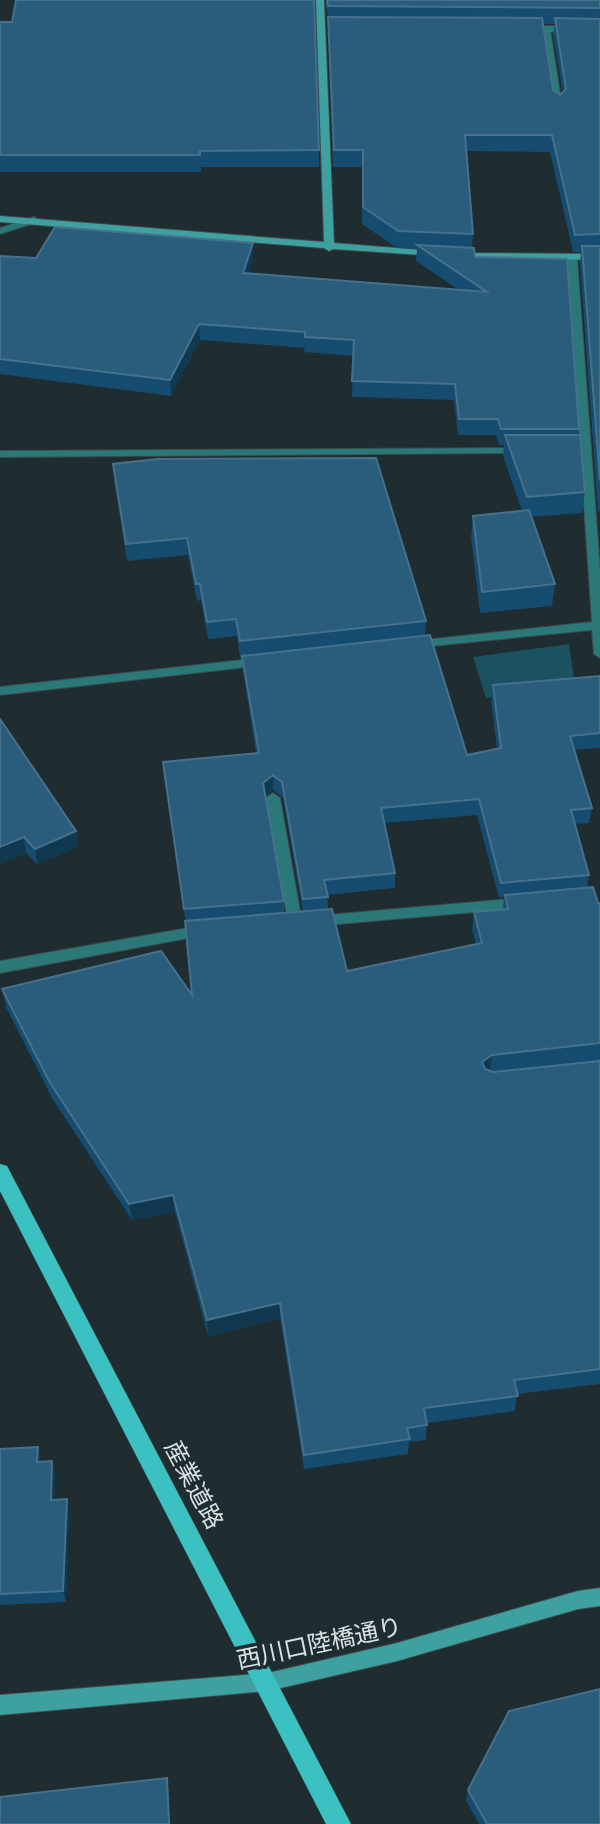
<svg xmlns="http://www.w3.org/2000/svg" width="600" height="1824" viewBox="0 0 600 1824" font-family="Barlow,'Noto Sans JP',sans-serif">
  <style>
    .green { fill: #1a5261 }
    .lines { fill: none; stroke-linecap: round; stroke-linejoin: round }
    .lane-casing { stroke: #3d494d; stroke-width: 2 }
    .street-casing { stroke: #3d494d; stroke-width: 2 }
    .secondary-casing { stroke: #3d494d; stroke-width: 2 }
    .primary-casing { stroke: #3d494d; stroke-width: 1 }
    .lane { fill: #2a7878; fill-rule: evenodd }
    .street { fill: #2a7878; fill-rule: evenodd }
    .secondary { fill: #3fa0a0; fill-rule: evenodd }
    .primary { fill: #3bc1c1; fill-rule: evenodd }
    .wall { fill: #154c6f; fill-rule: evenodd }
    .shaded-wall { fill: #103950 }
    .building { fill: #2a5c7c; stroke: #46718c; stroke-width: 2 }
    .labels { text-anchor: middle; dominant-baseline: central; stroke-width: 7; stroke-linejoin: round; paint-order: stroke }
    .near-street-label { font-size: 24px; fill: #dae2e5; stroke: #1f2c30 }
  </style>
  <rect width="100%" height="100%" fill="#1f2c30"/>
  <!-- green -->
  <path class="green" d="M569,644L575,686L486,698L473,657Z"/>
  <g class="lines">
    <defs>
      <path id="lane" d="M546,26L550,29L562,106L558,109L554,106L542,29Z
        M273,793L280,798L302,922L300,926H290L288,922L266,798Z"/>
      <path id="street" d="M600,26V32H526L522,29L526,26Z
        M34,217L39,220L37,222L0,234V228Z
        M572,255L577,258L600,570V658L594,654L592,630L411,648L409,645L415,641L592,622L567,258Z
        M520,448L524,449V453L0,457V451Z
        M260,658L266,662L264,665L0,695V687Z
        M522,898L527,899L529,903L527,907L522,908L315,926L310,925L308,921L310,917L315,916Z
        M205,925L210,926L212,930L210,934L205,935L0,973V961Z"/>
      <path id="secondary" d="M316,0H324L334,243L434,251L439,254L437,256L333,249L329,251L324,248L0,222V216L324,242Z
        M458,253L600,254V260L455,258L453,256Z
        M600,1588V1606L578,1609L397,1661L268,1691L0,1715V1695L268,1673L397,1643L578,1591Z"/>
      <path id="primary" d="M0,1164L7,1166L351,1824H326L0,1191Z"/>
    </defs>
    <!-- lane casing -->
    <use href="#lane" class="lane-casing"/>
    <!-- street casing -->
    <use href="#street" class="street-casing"/>
    <!-- secondary casing -->
    <use href="#secondary" class="secondary-casing"/>
    <!-- primary casing -->
    <use href="#primary" class="primary-casing"/>
    <!-- lane -->
    <use href="#lane" class="lane"/>
    <!-- street -->
    <use href="#street" class="street"/>
    <!-- secondary -->
    <use href="#secondary" class="secondary"/>
    <!-- primary -->
    <use href="#primary" class="primary"/>
  </g>
  <!-- wall -->
  <path class="wall" d="M326,0H600V511H598L580,263L581,252H573L550,152L466,151L473,234L472,248L475,257L579,429V435L585,492L582,513L531,517L555,584L552,606L480,613L471,537L473,516L522,511L503,456L504,445H499L496,435H458L454,400L352,397L353,356L304,352L305,348L200,340L171,396L0,374V256L36,258L253,243V259L248,274L459,290L416,261L417,249L397,248L362,224V167H333L328,22ZM543,24H555L553,34L563,93L560,95L553,90Z
    M0,22H12L319,150V167H201V172H0Z
    M113,464L426,621L425,636L467,755L497,749L491,700L493,685L600,676V748L574,750L592,808L589,823L575,824L589,875L587,888L598,903H600V1384L517,1394L515,1411L427,1423L426,1440L409,1442L408,1454L304,1469L280,1318L208,1336L175,1212L132,1220L52,1098L6,1007L2,989L192,995L186,924L164,778L163,762L256,753L243,671L242,658H240L237,636L208,639L201,600L197,601L188,555L127,561L114,480ZM273,790L283,798L303,912L284,913V901L265,797ZM477,815L499,898L504,897L503,910L474,912L472,930L476,944L347,971L328,910L327,895L395,888V873L384,823Z
    M0,719L76,831L78,847L37,864L26,853L0,864Z
    M0,1449L41,1459V1461H52L55,1473L54,1500L69,1511L66,1602L0,1605Z
    M468,1790L600,1824H479L466,1800Z"/>
  <!-- shaded-wall -->
  <path class="shaded-wall" d="M253,243V259L243,289V273Z
    M199,324L200,340L171,396L170,380Z
    M273,775V790L263,798V783Z
    M76,831L78,847L37,864L35,849Z
    M24,837L26,853L0,864V847Z
    M492,1055L490,1072L480,1079L482,1062Z
    M173,1195L175,1212L132,1220L129,1204Z
    M280,1303V1318L208,1336L207,1320Z
    M38,1447L41,1459V1474L37,1462Z
    M52,1461L55,1473L54,1512L51,1500Z
    M67,1499L69,1511L66,1602L63,1591Z
    M167,1778L169,1792L171,1824H169Z"/>
  <!-- building -->
  <path class="building" d="M16,0H314L319,150L200,151V155H0V22H12Z
    M327,0H600V8L328,6Z
    M328,17L542,18L553,90L560,95L566,89L555,18L600,19V234L575,235L552,135H465L473,234L398,231L363,207V150H334Z
    M55,227L253,243L243,273L487,292L417,245L474,248L475,257L567,259L579,429H501L498,419H459L455,384L352,381L354,340L305,337V332L199,324L170,380L0,359V256L36,258Z
    M582,246H600V480Z
    M505,435H580L585,492L527,497Z
    M376,458L426,621L240,641L236,619L207,622L200,584H196L187,538L126,544L113,464L158,459Z
    M529,510L555,584L482,592L473,516Z
    M430,635L467,755L501,748L493,685L600,676V733L570,736L592,808L571,810L589,875L501,883L479,799L381,808L395,873L324,880L328,897L303,899L282,782L273,775L263,783L284,901L184,909L163,762L259,753L242,656Z
    M0,719L76,831L35,849L24,837L0,847Z
    M593,887L598,903H600V1043L492,1055L482,1062L485,1069L493,1072L600,1061V1369L514,1380L518,1396L424,1408L427,1425L407,1428L410,1439L304,1455L280,1303L207,1320L173,1195L129,1204L49,1081L2,989L161,951L192,995L185,921L332,909L347,971L482,943L474,912L508,909L505,895Z
    M38,1447L37,1462L52,1461L51,1500L67,1499L63,1591L0,1594V1449Z
    M600,1689V1824H487L468,1790L509,1711Z
    M167,1778L169,1824H0V1797Z"/>
  <g class="labels">
    <!-- near-street labels -->
    <g class="near-street-label">
      <text transform="translate(195 1484) rotate(62)">産業道路</text>
      <text transform="translate(319 1642) rotate(-12)">西川口陸橋通り</text>
    </g>
  </g>
</svg>
